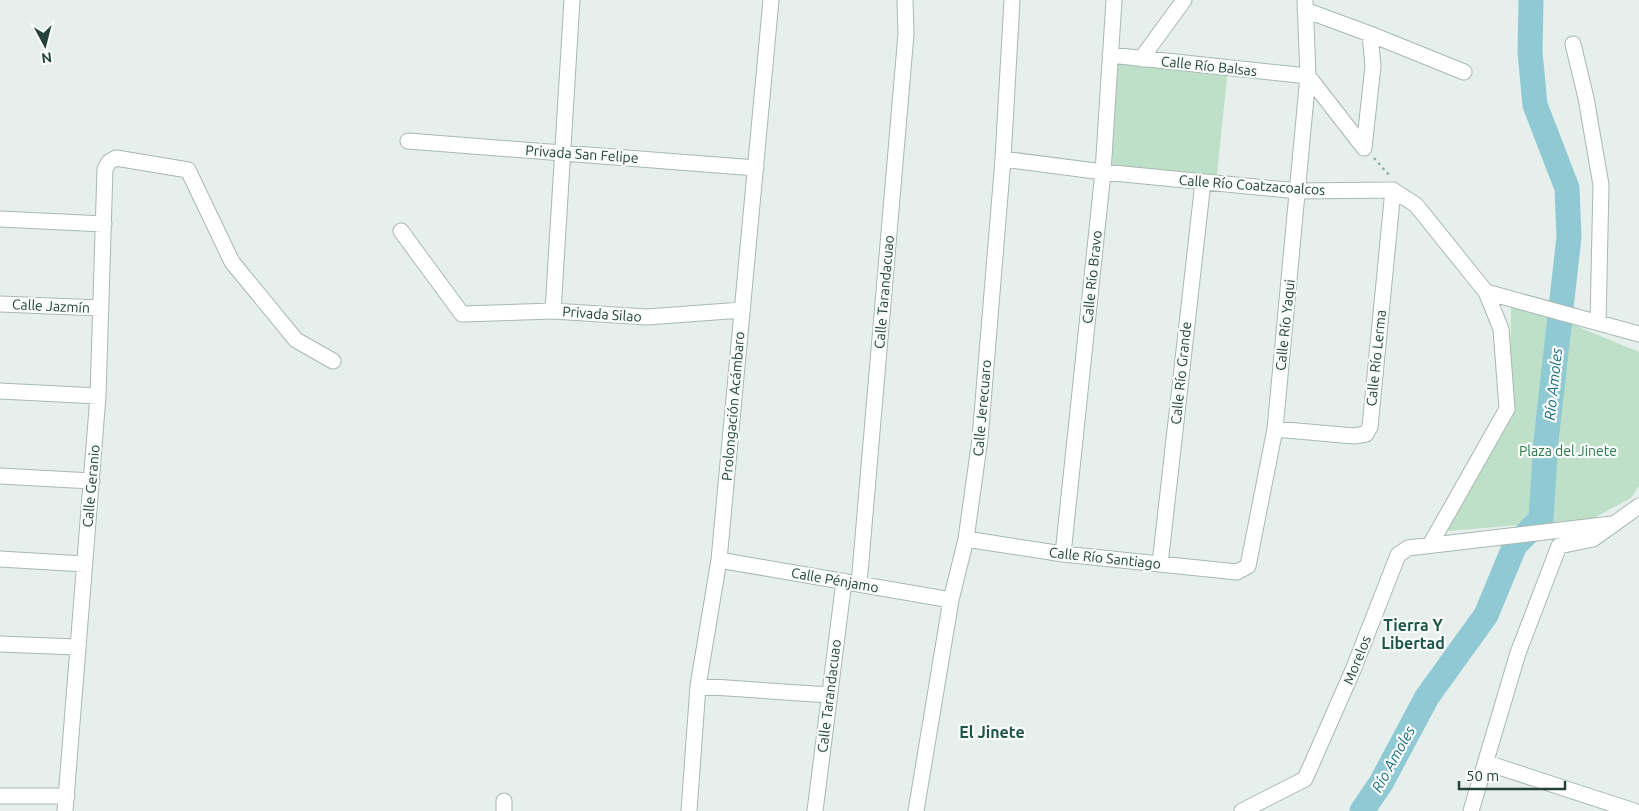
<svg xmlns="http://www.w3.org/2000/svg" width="1639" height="811" viewBox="0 0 1639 811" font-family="Ubuntu,sans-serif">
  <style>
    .green { fill: #bfe0c8 }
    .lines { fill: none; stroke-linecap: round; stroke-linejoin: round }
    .river { stroke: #8ec9d4; stroke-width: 25 }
    .minor-casing { stroke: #a8b8b2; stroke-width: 17 }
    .path { stroke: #86b3a5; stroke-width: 2.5; stroke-dasharray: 2.5 4; stroke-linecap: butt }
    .minor { stroke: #fff; stroke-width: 15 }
    .labels { text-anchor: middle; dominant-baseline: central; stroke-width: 4.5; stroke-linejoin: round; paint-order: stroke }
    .street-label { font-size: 14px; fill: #24423a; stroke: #f7fbf9 }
    .park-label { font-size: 14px; fill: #2d7a4b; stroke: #f7fbf9 }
    .water-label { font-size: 15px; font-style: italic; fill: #1c6f80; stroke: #f7fbf9 }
    .quarter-label { font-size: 16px; font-weight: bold; fill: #1f5548; stroke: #f7fbf9 }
  </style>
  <rect width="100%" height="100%" fill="#e6efeb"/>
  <!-- green -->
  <path class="green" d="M1110,55L1228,68L1216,184L1103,172Z
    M1511,307L1569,323L1639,352V486L1631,498L1592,519L1449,531L1446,523L1510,413Z"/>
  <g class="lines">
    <!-- river -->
    <path class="river" d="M1362,811L1381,783L1427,697L1486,615L1515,545L1541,519L1546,441L1569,237L1567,188L1535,105L1530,52L1531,0"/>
    <defs>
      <path id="minor" d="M1305,10L1370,34L1464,72
        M1573,44L1586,98L1601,185L1598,322
        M1110,55L1308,76
        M1141,59L1184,0
        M1308,76L1364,148
        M408,141L756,168
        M1364,148L1373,66L1370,34
        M1003,159L1103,172L1298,191L1393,190L1416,205L1486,292L1639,334
        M0,219L104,224
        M401,231L462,314L553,311L647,317L742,310
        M0,304L101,308
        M553,311L572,0
        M0,391L98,396
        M1275,429L1354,436L1366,434L1370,427L1393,190
        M0,476L92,481
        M966,539L1063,554L1237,572L1248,566L1275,429L1308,76L1305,0
        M1430,545L1507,409L1501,329L1486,292
        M1063,554L1103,172L1114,0
        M0,559L84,564
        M719,560L951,600
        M1160,564L1203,182
        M859,584L906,34L905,0
        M0,644L77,647
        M698,686L829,695
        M1487,763L1634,811
        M0,796H67
        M504,801V811
        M65,811L98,396L105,169L109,162L116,158L188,170L232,262L296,340L333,361
        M689,811L698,686L719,560L771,0
        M815,811L844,581
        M916,811L951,600L966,539L980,439L1003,159L1012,0
        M1242,811L1305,779L1353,670L1398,555L1408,548L1612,524
        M1471,811L1518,653L1559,546L1593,539L1639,506"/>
    </defs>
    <!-- minor casing -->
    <use href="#minor" class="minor-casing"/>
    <!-- path -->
    <path class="path" d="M1374,158L1390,176"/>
    <!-- minor -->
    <use href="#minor" class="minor"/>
  </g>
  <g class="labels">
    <!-- street labels -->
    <g class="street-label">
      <text transform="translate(1209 66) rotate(6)">Calle Río Balsas</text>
      <text transform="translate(582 154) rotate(4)">Privada San Felipe</text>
      <text transform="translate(1252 185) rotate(4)">Calle Río Coatzacoalcos</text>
      <text transform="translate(1092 277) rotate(-84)">Calle Río Bravo</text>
      <text transform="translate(884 292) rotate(-85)">Calle Tarandacuao</text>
      <text transform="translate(51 306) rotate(3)">Calle Jazmín</text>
      <text transform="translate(602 314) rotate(4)">Privada Silao</text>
      <text transform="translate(1285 325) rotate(-84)">Calle Río Yaqui</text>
      <text transform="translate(1376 358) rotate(-84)">Calle Río Lerma</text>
      <text transform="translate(1181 373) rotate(-84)">Calle Río Grande</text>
      <text transform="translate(733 406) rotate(-85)">Prolongación Acámbaro</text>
      <text transform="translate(982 408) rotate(-85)">Calle Jerecuaro</text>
      <text transform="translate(91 486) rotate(-85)">Calle Geranio</text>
      <text transform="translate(1105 558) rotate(6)">Calle Río Santiago</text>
      <text transform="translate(835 580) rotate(10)">Calle Pénjamo</text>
      <text transform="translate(1357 660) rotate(-68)">Morelos</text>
      <text transform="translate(829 696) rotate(-83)">Calle Tarandacuao</text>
    </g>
    <!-- park labels -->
    <g class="park-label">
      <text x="1568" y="451">Plaza del Jinete</text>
    </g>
    <!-- water labels -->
    <g class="water-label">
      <text transform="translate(1553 384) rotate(-84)">Río Amoles</text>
      <text transform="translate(1393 759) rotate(-61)">Río Amoles</text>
    </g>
    <!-- quarter labels -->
    <g class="quarter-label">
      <text x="1413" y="625">Tierra Y<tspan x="1413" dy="18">Libertad</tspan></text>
      <text x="992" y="732">El Jinete</text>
    </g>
  </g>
  <!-- north arrow -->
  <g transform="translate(45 45) rotate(173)" stroke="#f7fbf9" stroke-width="4" paint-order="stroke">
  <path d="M0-4L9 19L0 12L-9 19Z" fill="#24423a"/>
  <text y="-8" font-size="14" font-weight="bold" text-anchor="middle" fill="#24423a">N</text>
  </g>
  <!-- scale -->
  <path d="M1459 781v8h106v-8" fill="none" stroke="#24423a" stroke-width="2.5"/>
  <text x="1466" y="781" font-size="15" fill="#24423a" stroke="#f7fbf9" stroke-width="4" paint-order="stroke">50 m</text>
</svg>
